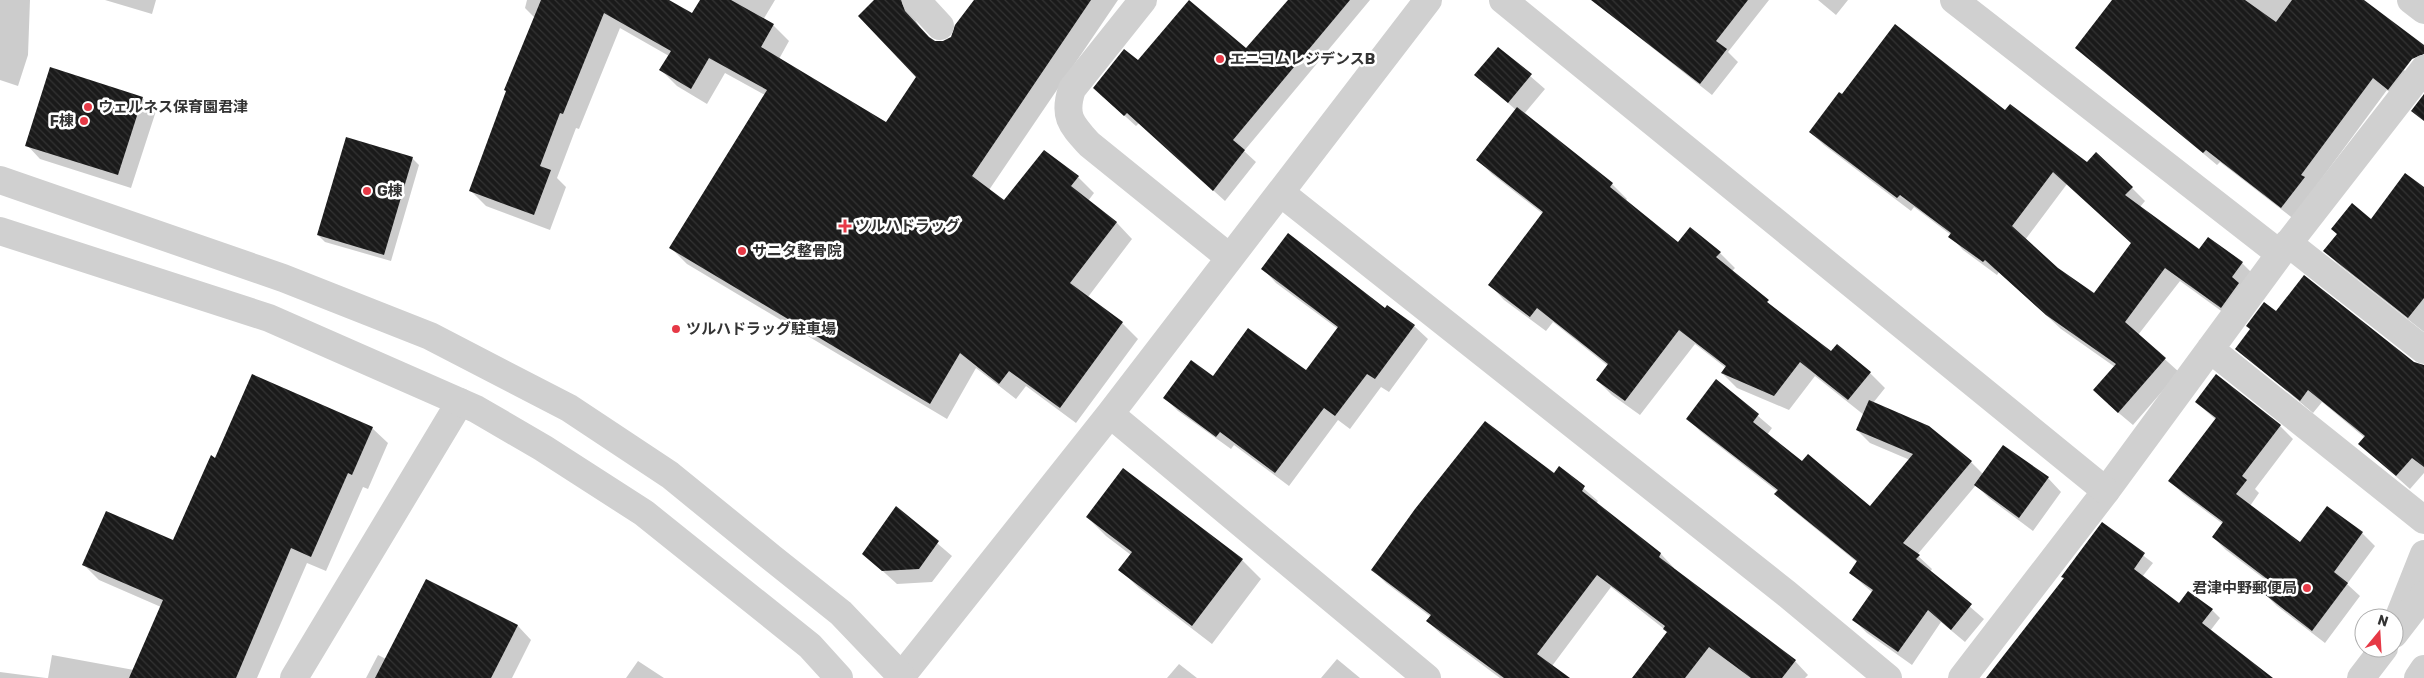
<svg xmlns="http://www.w3.org/2000/svg" width="2424" height="678" viewBox="0 0 2424 678" font-family="Rubik,'Noto Sans JP',sans-serif">
  <style>
    .shadow { fill: #0003; fill-rule: evenodd }
    .building { fill: url(#building-back-hatch); fill-rule: evenodd }
    .lines { fill: none; stroke-linecap: round; stroke-linejoin: round }
    .minor { stroke: #d0d0d0; stroke-width: 28 }
    .tertiary { stroke: #d0d0d0; stroke-width: 28 }
    .poi-dot { fill: #e63946; stroke: #fff; stroke-width: 2 }
    .labels { text-anchor: middle; dominant-baseline: central; stroke-width: 5; stroke-linejoin: round; paint-order: stroke }
    .poi-label { font-size: 15px; font-weight: bold; fill: #333; stroke: #fff; text-anchor: start }
  </style>
  <defs>
    <pattern id="building-back-hatch" width="6" height="6" patternUnits="userSpaceOnUse" patternTransform="scale(1.25)"><rect width="6" height="6" fill="#1a1a1a"/><path d="M-1 5l2 2M0 0l6 6M5-1l2 2" fill="none" stroke="#333"/></pattern>
  </defs>
  <rect width="100%" height="100%" fill="#fff"/>
  <!-- shadow -->
  <path class="shadow" d="M0,0H30L28,55L18,86L0,80Z
    M105,0H156L152,14Z
    M527,0H667L693,15L701,0H775L763,20L773,25L789,41L779,59L887,123L918,77L876,0H902L916,15V21L920,28L931,40L944,43L952,38L975,0H1118L989,190L1005,201L1078,177L1094,193L1088,201L1117,223L1132,239L1088,297L1122,323L1138,339L1076,423L1026,386L1016,399L976,368L947,419L687,264L671,248L765,95L725,73L707,104L677,86L661,70L669,56L620,28L579,129L576,128L557,178L566,187L550,230L486,206L470,190L535,18L525,8Z
    M1290,0H1370L1244,151L1256,162L1225,201L1139,123L1136,126L1106,99L1138,62L1246,50Z
    M1592,0H1769L1728,52L1738,62L1712,95Z
    M1818,0H1848L1836,15Z
    M2113,0H2335L2421,47L2404,70L2417,83L2402,103L2387,90L2314,189L2295,220L2220,162L2217,165L2077,48Z
    M1498,48L1545,89L1524,114L1612,184L1627,199L1625,201L1678,243L1720,253L1735,268L1732,271L1783,316L1831,353L1837,346L1870,373L1885,388L1873,403L1971,462L1983,474L2048,478L2061,492L2033,531L1989,498L1976,485L1917,555L1932,569L1930,572L1984,619L1965,642L1941,622L1912,665L1867,633L1854,620L1873,593L1850,573L1858,563L1789,507L1776,494L1778,492L1701,432L1688,419L1717,381L1772,428L1767,435L1802,463L1870,508L1910,460L1870,443L1857,430L1864,415L1815,376L1789,410L1737,388L1722,373L1726,368L1695,344L1640,415L1612,395L1597,380L1608,366L1553,322L1546,331L1504,300L1490,285L1543,214L1492,174L1477,159L1516,110L1476,75Z
    M1842,96L2005,111L2087,164L2132,188L2145,201L2140,207L2199,251L2242,263L2256,277L2235,321L2180,281L2138,335L2179,372L2133,425L2108,404L2115,367L2061,329L1999,272L1997,275L1963,250L1950,236L1951,235L1914,207L1911,211L1824,145L1810,132ZM2067,184L2132,243L2094,294L2057,269L2025,240Z
    M142,98L156,111L131,188L40,159L27,145Z
    M412,158L419,165L391,261L325,242L318,235Z
    M2424,189V332L2338,264L2325,251Z
    M1263,269L1385,310L1414,326L1428,339L1389,392L1381,387L1350,429L1338,420L1289,486L1234,445L1231,449L1178,411L1165,398L1214,378L1306,372L1338,329L1276,283Z
    M2276,313L2424,367V473L2410,489L2360,444L2365,438L2322,402L2313,413L2237,349Z
    M2196,402L2280,426L2293,439L2255,489L2259,493L2250,506L2300,544L2362,533L2375,546L2347,584L2360,596L2325,643L2277,606L2264,593L2271,584L2226,550L2213,537L2223,524L2183,494L2170,481L2216,420Z
    M372,428L388,443L368,489L363,487L326,571L307,563L257,678H48L52,655L134,670L161,607L99,580L84,565L174,541L216,459Z
    M1560,468L1598,501L1596,504L1661,554L1674,568L1673,570L1795,661L1808,675L1805,678H1633L1668,632L1611,587L1552,666L1568,678H1500L1441,634L1427,621L1431,617L1386,583L1373,570L1554,475Z
    M896,508L952,556L932,582L897,584L864,554Z
    M1087,517L1242,560L1261,579L1212,644L1139,588L1120,570L1131,555L1106,536Z
    M2102,524L2153,563L2142,577L2179,605L2212,610L2220,618L2210,631L2271,678H1987L2065,578Z
    M427,580L518,626L531,640L512,678H366L378,655L386,659Z
    M1337,659L1360,678H1321Z
    M638,661L664,678H626Z
    M1179,664L1197,678H1167Z
    M0,672L46,678H0Z"/>
  <!-- building -->
  <path class="building" d="M541,0H669L692,13L700,0H731L774,24L761,47L886,122L916,77L858,16L874,0H901L905,11L929,37L935,41H943L951,37L955,25L974,0H1091L972,176L1004,200L1044,150L1079,176L1071,186L1117,222L1070,283L1123,322L1060,408L1009,371L999,384L960,353L930,404L669,248L767,90L709,58L691,89L659,70L671,51L604,13L563,114L560,113L540,166L551,170L534,215L469,191L506,91L504,90Z
    M1189,0L1246,48L1288,0H1350L1233,140L1245,150L1213,191L1127,113L1124,116L1093,88L1124,49L1138,60Z
    M1591,0H1748L1716,41L1727,49L1700,84Z
    M2112,0H2245L2276,22L2292,0H2364L2424,45V54L2412,59L2388,90L2373,78L2301,175L2305,177L2281,208L2206,150L2203,153L2075,48Z
    M1895,24L2005,110L2010,104L2087,162L2096,152L2133,187L2125,195L2199,249L2208,237L2243,262L2232,277L2239,283L2221,308L2165,268L2125,322L2166,358L2118,413L2093,390L2116,364L2046,315L1985,260L1983,262L1948,237L1951,233L1900,195L1897,198L1809,132L1839,92L1842,94ZM2053,172L2131,243L2094,293L2058,268L2012,226Z
    M1498,47L1532,74L1508,103L1474,75Z
    M50,67L143,97L118,175L25,146Z
    M2424,94V121L2411,111Z
    M1517,107L1613,183L1610,187L1678,242L1690,227L1721,252L1716,257L1769,300L1767,302L1831,351L1837,344L1871,372L1848,400L1800,362L1774,396L1721,373L1726,366L1679,330L1625,401L1596,380L1608,364L1537,308L1530,317L1488,285L1543,212L1476,160Z
    M346,137L413,157L384,255L317,235Z
    M2405,173L2424,187V298L2408,318L2323,251L2337,234L2331,229L2352,203L2371,219Z
    M1288,233L1385,308L1387,305L1415,325L1375,379L1367,374L1335,416L1324,408L1275,473L1220,432L1216,437L1163,398L1191,360L1213,376L1248,328L1306,370L1338,327L1261,269Z
    M2304,275L2414,362L2424,365V467L2412,458L2396,476L2358,444L2365,436L2308,390L2300,401L2235,349L2250,329L2246,326L2264,302L2276,311Z
    M252,374L373,427L352,475L348,473L311,557L291,548L236,678H129L163,600L82,565L106,511L173,540L211,455L215,458Z
    M2216,374L2281,425L2242,476L2247,480L2236,494L2300,542L2327,506L2363,532L2334,572L2348,583L2312,631L2263,593L2271,582L2212,537L2223,522L2168,481L2216,418L2195,402Z
    M1716,379L1759,414L1753,422L1802,461L1808,454L1870,506L1913,454L1856,430L1869,400L1929,426L1972,461L1903,543L1920,555L1916,559L1972,604L1951,630L1928,610L1898,652L1852,620L1873,590L1849,573L1857,561L1774,494L1778,490L1686,419Z
    M1485,421L1554,473L1559,466L1585,486L1582,491L1661,553L1659,557L1796,660L1782,678H1751L1709,647L1685,678H1632L1667,632L1663,629L1665,626L1597,575L1537,654L1570,678H1504L1426,621L1431,615L1371,570L1415,509Z
    M2003,445L2049,477L2019,518L1974,485Z
    M1123,468L1243,559L1192,626L1118,570L1132,552L1086,517Z
    M896,506L939,541L919,569L882,571L862,554Z
    M2102,522L2145,553L2134,569L2179,603L2188,591L2213,609L2202,623L2273,678H1986L2064,578L2061,577Z
    M426,579L518,625L491,678H375Z"/>
  <g class="lines">
    <!-- minor -->
    <path class="minor" d="M916,0L940,26
      M1143,0L1072,89C1063,116 1071,124 1089,144L1230,258
      M1954,0L2280,254
      M2411,0L2424,10
      M1281,193L1787,594L1888,678
      M2288,243L2424,350
      M2210,349L2424,520
      M1110,414L1427,678
      M2395,627L2424,554
      M294,678L460,402
      M900,678L1110,414L1428,0
      M1962,678L2106,491L2280,254L2424,69"/>
    <!-- tertiary -->
    <path class="tertiary" d="M1503,0L2106,491
      M0,180L283,278L430,336L569,408L670,475L772,558L841,613L903,678
      M0,231L269,318L476,409L543,448L644,513L810,646L839,678
      M2394,634L2424,595
      M2361,678L2384,648
      M2418,678L2424,669"/>
  </g>
  <!-- markers -->
  <g class="poi-dot">
    <circle cx="1220" cy="59" r="5"/>
    <circle cx="88" cy="107" r="5"/>
    <circle cx="84" cy="121" r="5"/>
    <circle cx="367" cy="191" r="5"/>
    <path d="M842.5 218.5h5v5h5v5h-5v5h-5v-5h-5v-5h5z"/>
    <circle cx="742" cy="251" r="5"/>
    <circle cx="676" cy="329" r="5"/>
    <circle cx="2307" cy="588" r="5"/>
  </g>
  <g class="labels">
    <!-- poi labels -->
    <g class="poi-label">
      <text x="1230" y="59">エニコムレジデンスB</text>
      <text x="98" y="107">ウェルネス保育園君津</text>
      <text x="74" y="121" text-anchor="end">F棟</text>
      <text x="377" y="191">G棟</text>
      <text x="855" y="226">ツルハドラッグ</text>
      <text x="752" y="251">サニタ整骨院</text>
      <text x="686" y="329">ツルハドラッグ駐車場</text>
      <text x="2297" y="588" text-anchor="end">君津中野郵便局</text>
    </g>
  </g>
  <!-- north arrow -->
  <g transform="translate(2379 633) rotate(18)"><circle r="24" fill="#ffffff" stroke="#adadad"/>
  <path d="M0-4L9 19L0 12L-9 19Z" fill="#e63946"/>
  <text y="-8" font-size="14" font-weight="bold" text-anchor="middle" fill="#333333">N</text>
  </g>
</svg>
